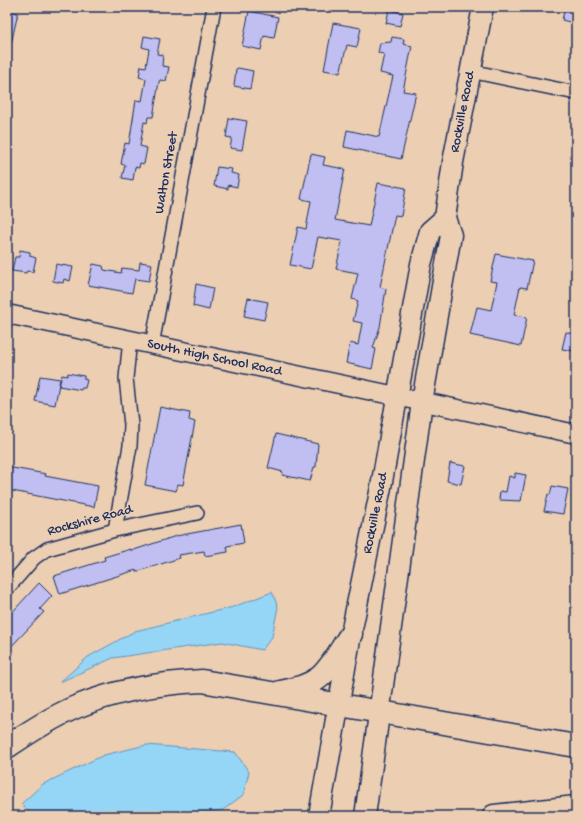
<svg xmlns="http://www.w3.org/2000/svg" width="583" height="823" viewBox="0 0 583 823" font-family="'Gochi Hand',sans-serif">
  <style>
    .water { fill: #95d5f6; stroke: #6493b9 }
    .building { fill: #c1bff1; stroke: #1b2f5e }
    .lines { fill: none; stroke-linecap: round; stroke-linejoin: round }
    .street-casing { stroke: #1b2f5e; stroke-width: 16 }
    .secondary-casing { stroke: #1b2f5e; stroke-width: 21 }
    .primary-casing { stroke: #1b2f5e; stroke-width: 23 }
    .highway-casing { stroke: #1b2f5e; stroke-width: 25 }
    .street { stroke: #eccfb3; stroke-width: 13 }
    .secondary { stroke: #eccfb3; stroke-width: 18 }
    .primary { stroke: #eccfb3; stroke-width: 20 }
    .highway { stroke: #eccfb3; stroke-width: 22 }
    .labels { text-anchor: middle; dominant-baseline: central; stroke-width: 3; stroke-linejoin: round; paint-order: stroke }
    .street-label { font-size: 14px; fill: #1b2f5e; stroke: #eccfb3 }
  </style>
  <rect width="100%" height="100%" fill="#eccfb3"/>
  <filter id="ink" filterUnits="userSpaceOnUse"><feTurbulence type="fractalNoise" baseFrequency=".025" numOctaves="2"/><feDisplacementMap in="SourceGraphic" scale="8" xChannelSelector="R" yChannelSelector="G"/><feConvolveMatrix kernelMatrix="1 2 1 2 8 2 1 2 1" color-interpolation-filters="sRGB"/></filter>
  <g filter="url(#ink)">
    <!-- water -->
    <path class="water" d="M272,592L278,607L272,637L262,650L222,642L113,658L60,682L88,657L135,631L233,607Z
      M146,745L235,752L249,772L243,795L223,810L166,816H34L21,804L43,784L104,755Z"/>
    <!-- building -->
    <path class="building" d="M565,7H576L574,23L562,20Z
      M389,10L403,13L400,26L386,23Z
      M7,11L18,13L11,44H7Z
      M249,11L278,17L274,38L264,36L261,50L242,46Z
      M333,23L361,28L357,47L347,45L340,73L324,70Z
      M144,36L160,39L157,54L163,55L162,66L169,67L166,81L160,80L159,82L153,117H148L147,123L144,122L140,146L147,148L144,164L140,163L139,168L135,167L133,180L122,178L125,165L121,164L125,143L129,144L136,100L142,101L146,79L139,77L141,66L146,67L149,49L142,47Z
      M392,37L404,39L403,44L412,46L403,91L416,93L401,159L344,147L347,130L379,137L393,76L380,73L384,54L378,53L380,43L391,42Z
      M238,68L253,71L250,89L234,86L236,69Z
      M229,118L247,121L242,150L230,148L232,138L226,137Z
      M311,154L325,157L323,165L345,169L335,220L369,226L378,183L406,188L401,216L395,215L380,287L386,289L380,327L373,348L376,349L372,369L346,363L350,343L358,345L362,323L353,321L358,301L352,299L358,273L336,269L342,241L318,237L311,269L290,265L298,227L306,229L311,201L301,199Z
      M217,167L232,169L231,173L239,175L237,187L228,185V189L214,186Z
      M20,250L30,252V256L36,258L33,272L27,271L26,273L12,271L15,257H19Z
      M496,254L533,261L527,288L520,287L514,315L527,317L521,346L470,335L477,307L491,310L497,282L490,281Z
      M140,262L152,264L149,281L135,279L132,293L88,285L93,264L103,266L104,270L121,273L122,268L139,270Z
      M56,264L73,267L70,281L64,279L63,283L53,281Z
      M196,284L213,288L209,310L193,306Z
      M248,298L268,302L264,320L244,316Z
      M566,332L576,334L574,351L562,349Z
      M68,373L84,376V379L87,380L85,388H82L81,390L59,386L62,375L67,376Z
      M40,376L60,379L55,405L35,401Z
      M160,407L190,413L189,420L195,422L183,485L178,484L176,491L145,485Z
      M276,434L318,444L316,467H314L310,481L282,475L283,472L268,468Z
      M450,463L465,466L461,484L447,481Z
      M7,467L46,474L45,476L98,486L94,507L7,490Z
      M515,473L526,475L521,501L499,500L500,491L506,492L509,476L515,478Z
      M552,486L568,489L563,514L544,511L548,494L550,495Z
      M241,524L244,543L227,546L228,552L205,556L204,551L179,555L180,558L136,572V570L60,594L54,576L105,560L104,557L131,549V551L176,536Z
      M39,583L52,596L40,609L44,612L7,651V618Z"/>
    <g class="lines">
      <defs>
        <path id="street" d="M470,71L576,93
          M152,345L214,7
          M115,530L130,446L131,425L126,378L130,340
          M7,589L34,558L47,549L115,530L197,513"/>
        <g id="secondary">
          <path id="s1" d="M7,314L576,434"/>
        </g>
        <g id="primary">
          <path id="s2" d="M319,816L351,634L381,487L421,264L430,231L445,218"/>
          <path id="s3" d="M365,816L422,402L451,235L445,218L453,162L483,7"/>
        </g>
        <path id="highway" d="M280,692C326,684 327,670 351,634
          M7,747C29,732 52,717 76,707C117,690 159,683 202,681L576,746
          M494,816L576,807"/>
      </defs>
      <!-- street casing -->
      <use href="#street" class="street-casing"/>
      <!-- secondary casing -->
      <use href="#secondary" class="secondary-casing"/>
      <!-- primary casing -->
      <use href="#primary" class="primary-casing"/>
      <!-- highway casing -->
      <use href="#highway" class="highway-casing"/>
      <!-- street -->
      <use href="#street" class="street"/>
      <!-- secondary -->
      <use href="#secondary" class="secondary"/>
      <!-- primary -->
      <use href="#primary" class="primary"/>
      <!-- highway -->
      <use href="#highway" class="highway"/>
    </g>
  </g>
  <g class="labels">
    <!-- street labels -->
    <g class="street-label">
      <text stroke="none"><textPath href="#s3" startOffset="713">Rockville Road</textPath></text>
      <text transform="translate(167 173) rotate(-80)">Walton Street</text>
      <text stroke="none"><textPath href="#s1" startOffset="212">South High School Road</textPath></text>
      <text stroke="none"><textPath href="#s2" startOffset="308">Rockville Road</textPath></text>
      <text transform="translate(90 521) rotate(-15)">Rockshire Road</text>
    </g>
  </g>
  <!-- margin -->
  <rect width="583" height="823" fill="none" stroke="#eccfb3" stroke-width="24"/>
  <rect x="12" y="12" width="559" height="799" fill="none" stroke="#1b2f5e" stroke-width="1.5" filter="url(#ink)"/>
</svg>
